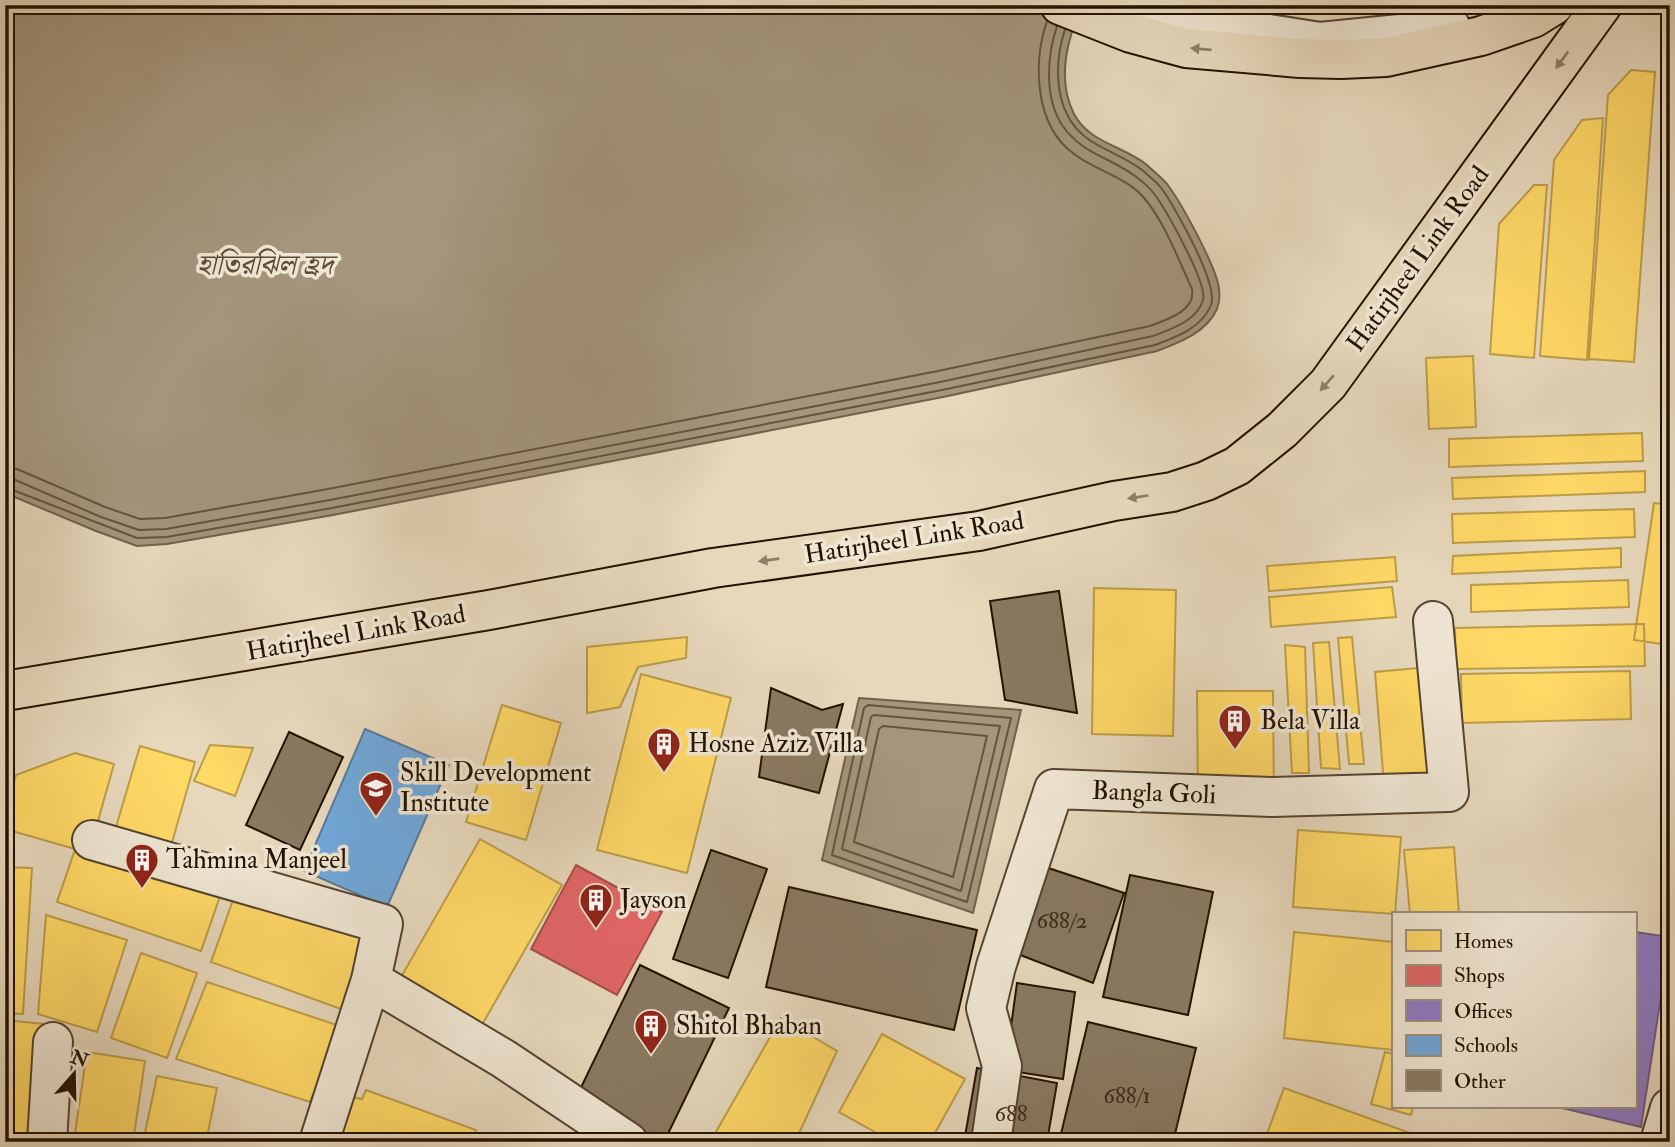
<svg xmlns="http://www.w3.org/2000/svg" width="1675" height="1147" viewBox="0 0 1675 1147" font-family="'IM FELL Double Pica','Noto Serif Bengali',serif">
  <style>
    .water { fill: #a4957c; stroke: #70614b; stroke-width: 2 }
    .homes { fill: #ffd966; stroke: #bd9d48; stroke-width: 2 }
    .shops { fill: #e06666; stroke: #a74d48; stroke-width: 2 }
    .offices { fill: #8e7cc3; stroke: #6e5c89; stroke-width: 2 }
    .schools { fill: #6fa8dc; stroke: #587b9a; stroke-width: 2 }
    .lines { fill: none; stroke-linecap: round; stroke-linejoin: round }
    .shore { stroke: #64543e; stroke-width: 2 }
    .building { fill: #897962; stroke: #231201; stroke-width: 2 }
    .minor-casing { stroke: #544430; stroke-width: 42 }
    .major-casing { stroke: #231201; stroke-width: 42 }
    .minor { stroke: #efe6d3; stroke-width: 38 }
    .major { stroke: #e7d8bc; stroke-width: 38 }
    .oneway { fill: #8f7f68 }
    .labels { text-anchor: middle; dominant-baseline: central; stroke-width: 7; stroke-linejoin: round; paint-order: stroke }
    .number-label { font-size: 23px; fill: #3c2c19 }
    .street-label { font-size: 26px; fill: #231201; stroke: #efe6d3 }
    .poi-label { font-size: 26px; fill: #231201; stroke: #efe6d3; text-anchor: start }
    .water-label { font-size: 28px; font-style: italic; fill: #5d4d38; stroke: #efe6d3 }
  </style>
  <rect width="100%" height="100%" fill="#e7d8bc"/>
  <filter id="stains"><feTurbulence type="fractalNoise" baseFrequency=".00286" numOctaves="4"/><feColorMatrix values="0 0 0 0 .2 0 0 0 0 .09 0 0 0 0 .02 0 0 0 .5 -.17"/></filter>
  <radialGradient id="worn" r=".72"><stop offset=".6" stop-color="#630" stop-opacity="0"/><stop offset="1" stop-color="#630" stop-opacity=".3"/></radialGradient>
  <!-- water -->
  <path class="water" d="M5,5H1081C1068,40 1056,78 1074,114C1089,143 1124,146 1147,165C1153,171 1161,177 1167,184C1181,202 1212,260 1218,283C1220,292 1220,301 1217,309C1206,333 1180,342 1157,351L943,397L333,515L167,544L137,546L96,531L5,493Z
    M859,698L1021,710L973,913L822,860Z"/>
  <!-- homes -->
  <path class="homes" d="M1631,70L1655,72L1634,362L1589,359L1608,95Z
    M1603,118L1587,360L1540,356L1554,160L1582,120Z
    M1534,185H1547L1534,358L1490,354L1499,224Z
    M1473,356L1476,427L1429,429L1426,358Z
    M1642,433L1643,461L1449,467V439Z
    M1645,471V492L1453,499L1452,478Z
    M1654,503L1670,505L1669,645L1634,640Z
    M1634,509L1635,537L1453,543L1452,514Z
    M1621,548V567L1452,574L1453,556Z
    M1395,557L1397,581L1269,591L1267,566Z
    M1628,580L1629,607L1471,612V585Z
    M1392,587L1396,617L1271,627L1269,597Z
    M1094,588L1176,590L1173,736L1092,734Z
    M1644,624L1645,666L1456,669L1455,628Z
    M687,637L686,658L638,667L620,707L587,713V647Z
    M1352,637L1364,764H1349L1338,638Z
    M1329,642L1340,769L1321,768L1313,643Z
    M1285,645L1305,647L1309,773H1292Z
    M1450,665L1461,804L1386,810L1375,672Z
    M1630,671L1631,719L1462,723L1461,674Z
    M641,674L731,698L687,873L597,850Z
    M1197,691H1273L1274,810H1198Z
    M502,705L561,723L526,840L466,822Z
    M210,745L253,748L235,796L194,781Z
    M140,746L195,762L169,853L113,837Z
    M75,753L114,764L89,853L5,829V815L16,775Z
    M82,829L226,879L201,951L57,902Z
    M1298,830L1401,837L1395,914L1293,907Z
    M480,839L562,885L467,1051L385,1005Z
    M1454,847L1459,914H1410L1404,850Z
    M5,867L32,868L23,1014L5,1013Z
    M238,886L369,934L341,1009L211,962Z
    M46,915L127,940L97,1032L38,1014Z
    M1294,932L1393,942V1050L1284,1038Z
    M141,953L197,973L167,1058L111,1038Z
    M207,982L340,1026L310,1102L176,1059Z
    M781,1018L837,1051L795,1142H723L713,1137Z
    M5,1020L63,1026L51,1142H5Z
    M882,1034L965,1079L930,1142H893L839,1112Z
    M87,1052L145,1061L133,1142L74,1140Z
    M1385,1052L1393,1054V1107H1413L1411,1115L1371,1104Z
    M157,1076L217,1088L206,1142H143Z
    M1284,1088L1413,1134L1410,1142H1264Z
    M366,1090L476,1130L471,1142H303L325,1092L362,1099Z"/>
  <!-- shops -->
  <path class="shops" d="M576,865L662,912L617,995L531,949Z"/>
  <!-- offices -->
  <path class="offices" d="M1635,932L1670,937L1641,1127L1558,1107H1635Z"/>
  <!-- schools -->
  <path class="schools" d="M365,729L449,765L387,907L304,871Z"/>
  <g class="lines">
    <!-- shore -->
    <path class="shore" d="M5,468L17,469L105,507L140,519L165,518L328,489L938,371L1150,326C1166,320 1196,311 1192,289C1179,261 1165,223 1145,199C1127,177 1096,171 1074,154C1034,125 1033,62 1047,21
      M5,478L13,479L101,517L139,530L166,529L330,500L940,382L1153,336C1171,329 1197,321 1203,300C1208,284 1166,210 1155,195C1150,188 1142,181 1135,176C1108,156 1083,155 1062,125C1044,97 1047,56 1057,26
      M5,487L137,538L167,537L332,508L942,390L1155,345C1176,337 1202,328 1211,305C1219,285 1175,207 1162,189C1157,182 1149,176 1142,170C1118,151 1085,147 1069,118C1054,92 1056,57 1065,29
      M868,705L1011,718L967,902L832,855L864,708Z
      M874,715L1000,726L961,891L842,849L871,717Z
      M883,726L987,736L953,877L854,842L879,729Z"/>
  </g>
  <!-- building -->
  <path class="building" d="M1059,591L1077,713L1005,700L990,601Z
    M771,688L822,710L843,704L819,793L759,777Z
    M289,732L343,757L300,850L246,825Z
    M711,850L767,869L728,978L673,959Z
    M1027,861L1124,893L1093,983L1002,948Z
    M1130,875L1213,892L1188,1015L1103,997Z
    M789,887L977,930L954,1030L766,987Z
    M640,965L729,1008L664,1142H650L573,1104Z
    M1017,983L1075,992L1063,1079L1005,1070Z
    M1088,1022L1196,1048L1173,1142H1059Z
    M977,1068L1057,1083L1047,1142H964Z"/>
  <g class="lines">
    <defs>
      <path id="minor" d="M1140,5L1174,19L1320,42L1430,31L1450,26
        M92,840L383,924L371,980L319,1142
        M371,980L504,1059L628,1142
        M47,1142L53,1042
        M991,1142L1002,1066L986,1008L996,966L1054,789L1272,797L1449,792L1433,621
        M1660,1142L1670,1108"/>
      <path id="major" d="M1060,5L1131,33L1186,48L1300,58L1341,59L1386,57L1481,36L1533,18L1554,5
        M5,691L489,610L713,568L979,531L1114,501L1172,492L1206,481L1237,466L1282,430L1328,384L1602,5"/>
    </defs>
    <!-- minor casing -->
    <use href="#minor" class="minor-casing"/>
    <!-- major casing -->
    <use href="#major" class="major-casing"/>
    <!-- minor -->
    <use href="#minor" class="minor"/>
    <!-- major -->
    <use href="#major" class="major"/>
  </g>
  <!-- one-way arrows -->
  <defs><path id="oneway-solid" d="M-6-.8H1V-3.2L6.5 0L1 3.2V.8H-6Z" transform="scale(1.75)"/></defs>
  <g class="oneway">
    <use href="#oneway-solid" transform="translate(1201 49) rotate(-175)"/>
    <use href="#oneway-solid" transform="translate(1562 60) rotate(126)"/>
    <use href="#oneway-solid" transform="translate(1327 383) rotate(131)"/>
    <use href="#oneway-solid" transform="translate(1138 497) rotate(171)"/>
    <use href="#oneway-solid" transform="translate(769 560) rotate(172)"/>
  </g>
  <!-- icons -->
  <defs>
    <symbol id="building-pin" viewBox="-11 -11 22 30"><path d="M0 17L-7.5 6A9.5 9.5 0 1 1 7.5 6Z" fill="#8f2418" stroke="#efe6d3"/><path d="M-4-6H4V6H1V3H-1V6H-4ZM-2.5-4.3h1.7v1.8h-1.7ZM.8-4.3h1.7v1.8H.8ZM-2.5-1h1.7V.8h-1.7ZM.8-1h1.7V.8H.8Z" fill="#fff"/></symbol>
    <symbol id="school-pin" viewBox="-11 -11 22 30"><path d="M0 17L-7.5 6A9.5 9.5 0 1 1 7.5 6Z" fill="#8f2418" stroke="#efe6d3"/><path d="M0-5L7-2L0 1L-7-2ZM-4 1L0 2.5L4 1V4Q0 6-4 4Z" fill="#fff"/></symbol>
  </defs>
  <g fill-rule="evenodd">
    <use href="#building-pin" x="1216" y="702" width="38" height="52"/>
    <use href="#building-pin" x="645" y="725" width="38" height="52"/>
    <use href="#school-pin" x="357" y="769" width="38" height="52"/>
    <use href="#building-pin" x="123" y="841" width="38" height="52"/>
    <use href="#building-pin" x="577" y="881" width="38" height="52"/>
    <use href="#building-pin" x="632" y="1007" width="38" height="52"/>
  </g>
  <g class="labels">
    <!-- number labels -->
    <g class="number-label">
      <text x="1062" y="920">688/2</text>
      <text x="1127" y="1095">688/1</text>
      <text x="1011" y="1113">688</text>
    </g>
    <!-- street labels -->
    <g class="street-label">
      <text transform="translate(1418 259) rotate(-54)">Hatirjheel Link Road</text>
      <text transform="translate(914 538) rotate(-9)">Hatirjheel Link Road</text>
      <text transform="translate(356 633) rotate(-10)">Hatirjheel Link Road</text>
      <text transform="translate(1154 793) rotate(2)">Bangla Goli</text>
    </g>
    <!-- poi labels -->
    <g class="poi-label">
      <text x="1260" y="721">Bela Villa</text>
      <text x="688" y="744">Hosne Aziz Villa</text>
      <text x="400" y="773">Skill Development<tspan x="400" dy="30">Institute</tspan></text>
      <text x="166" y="860">Tahmina Manjeel</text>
      <text x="620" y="900">Jayson</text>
      <text x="676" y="1026">Shitol Bhaban</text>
    </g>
    <!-- water labels -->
    <g class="water-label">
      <text x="265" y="265">হাতিরঝিল হ্রদ</text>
    </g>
  </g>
  <!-- margin -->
  <rect width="1675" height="1147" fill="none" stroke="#e7d8bc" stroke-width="28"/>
  <rect x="7" y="7" width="1661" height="1133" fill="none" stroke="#231201" stroke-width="3.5"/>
  <rect x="14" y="14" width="1647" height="1119" fill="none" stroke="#231201" stroke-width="2"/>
  <!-- legend -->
  <rect x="1392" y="912" width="245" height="196" fill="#efe6d3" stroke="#9d917f" stroke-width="2"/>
  <rect x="1406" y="930" width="35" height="21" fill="#ffd966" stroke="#9d917f" stroke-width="2"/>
  <text x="1454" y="948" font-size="21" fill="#231201">Homes</text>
  <rect x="1406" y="965" width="35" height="21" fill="#e06666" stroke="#9d917f" stroke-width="2"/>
  <text x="1454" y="982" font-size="21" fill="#231201">Shops</text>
  <rect x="1406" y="1000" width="35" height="21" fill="#8e7cc3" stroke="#9d917f" stroke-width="2"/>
  <text x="1454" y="1018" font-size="21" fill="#231201">Offices</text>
  <rect x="1406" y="1035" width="35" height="21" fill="#6fa8dc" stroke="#9d917f" stroke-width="2"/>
  <text x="1454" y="1052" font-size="21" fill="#231201">Schools</text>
  <rect x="1406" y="1070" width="35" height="21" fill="#897962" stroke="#9d917f" stroke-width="2"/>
  <text x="1454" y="1088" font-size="21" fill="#231201">Other</text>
  <!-- north arrow -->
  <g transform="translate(74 1074) rotate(20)" stroke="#efe6d3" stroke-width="5" paint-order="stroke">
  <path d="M0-5L12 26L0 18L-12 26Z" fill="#231201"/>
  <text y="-10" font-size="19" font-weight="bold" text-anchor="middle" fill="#231201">N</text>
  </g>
  <rect width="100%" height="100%" filter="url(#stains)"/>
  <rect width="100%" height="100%" fill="url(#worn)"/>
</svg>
